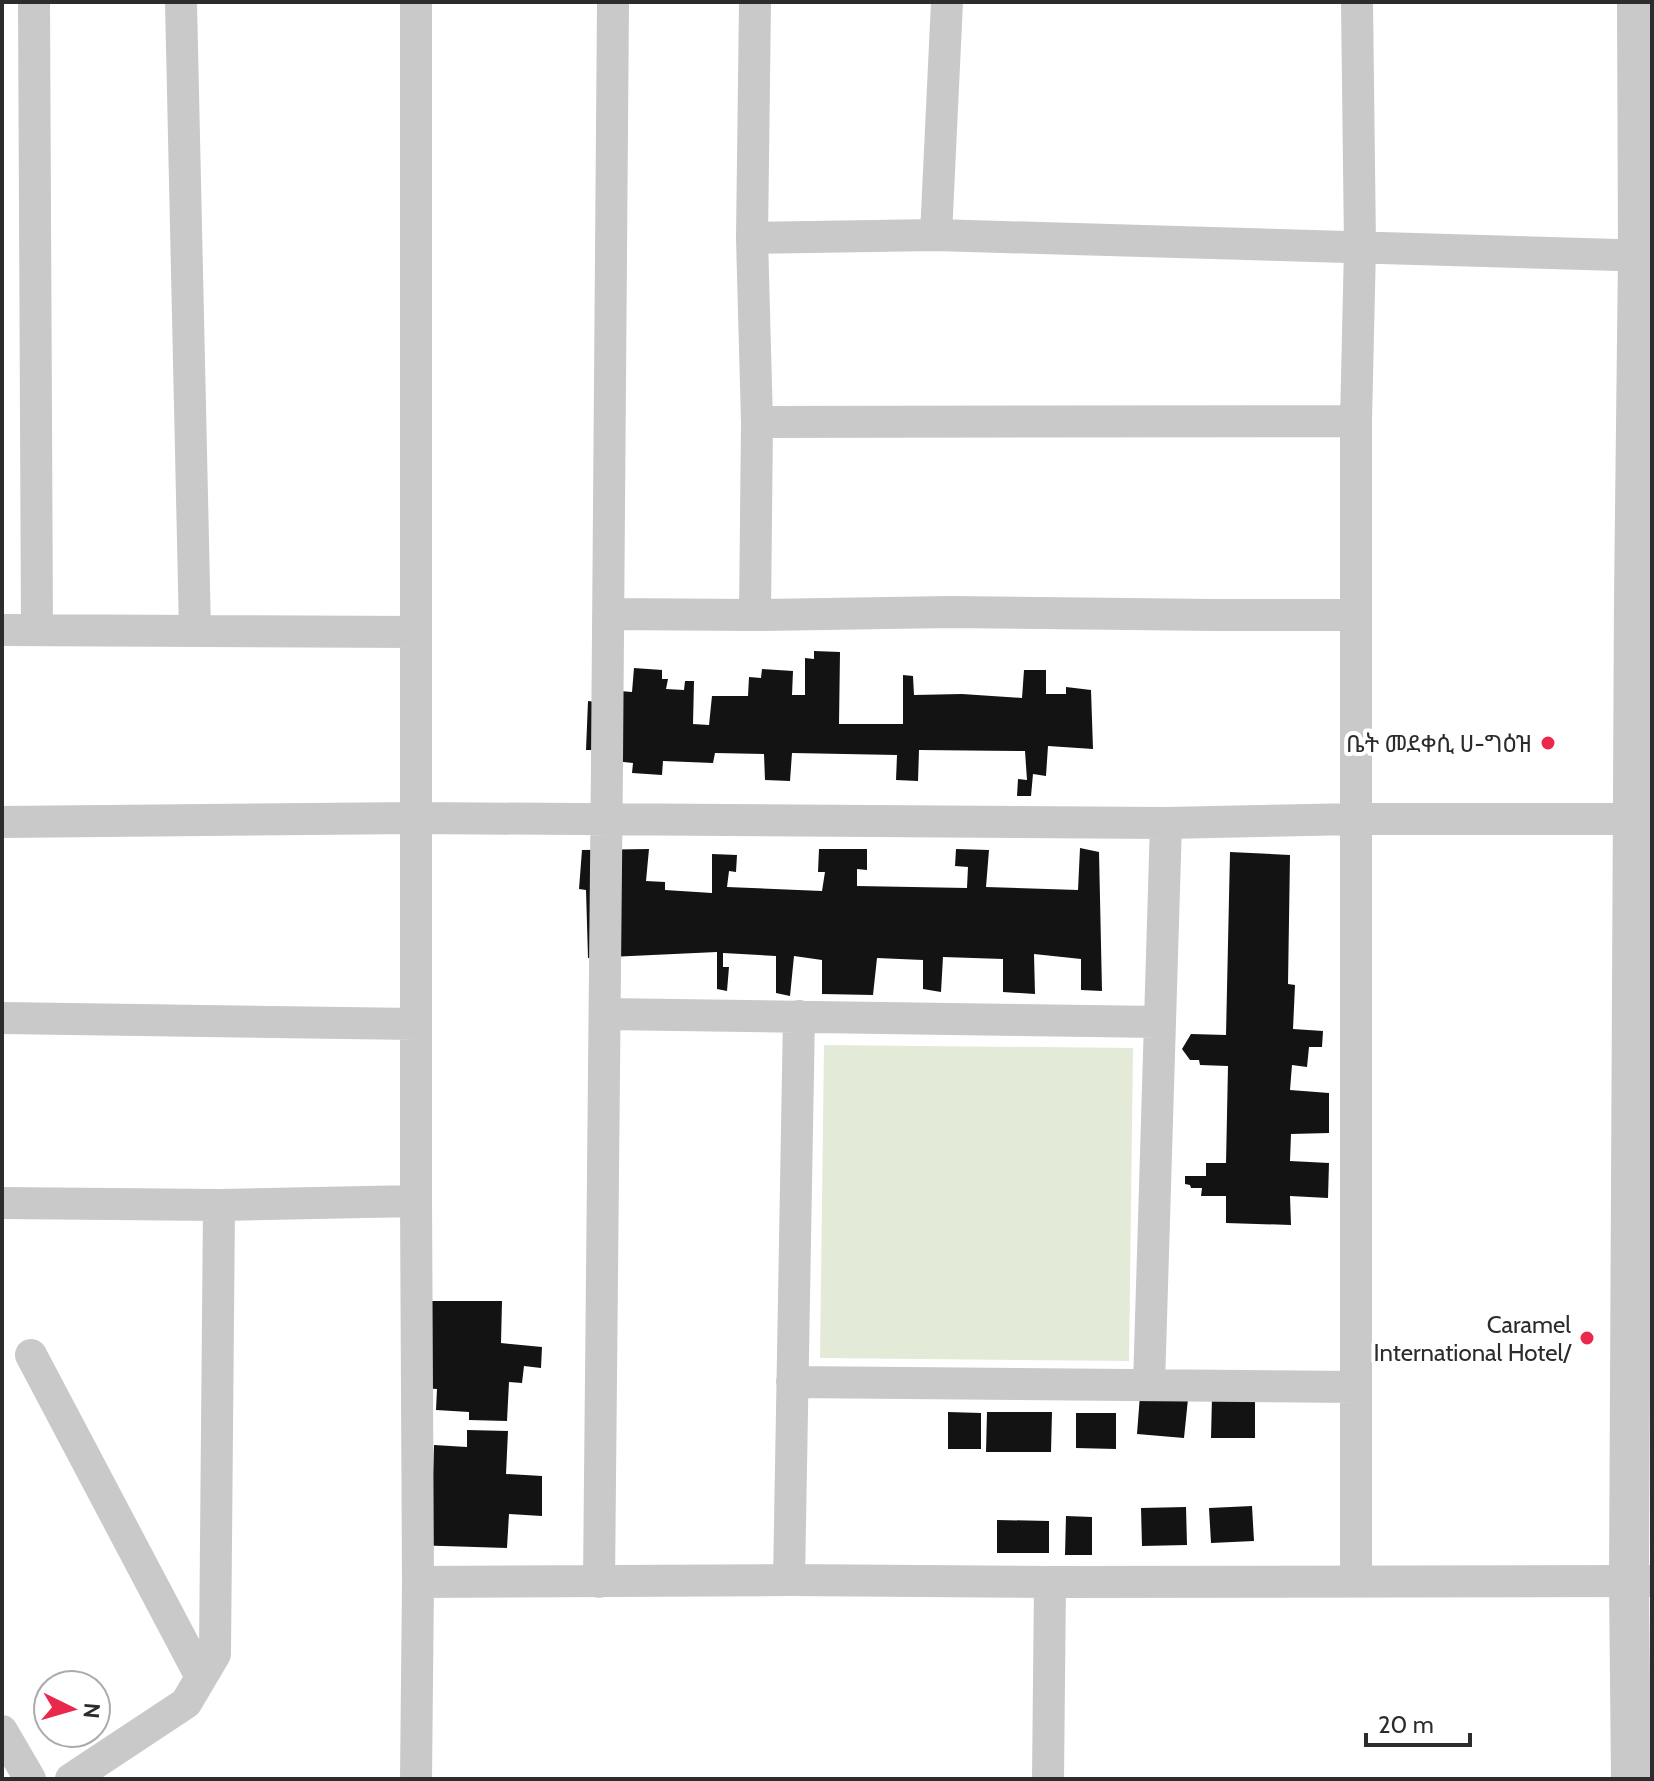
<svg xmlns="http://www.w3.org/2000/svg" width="1654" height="1781" viewBox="0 0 1654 1781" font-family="Cabin,'Noto Sans Ethiopic',sans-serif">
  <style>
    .green { fill: #e4ead8 }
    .building { fill: #131313 }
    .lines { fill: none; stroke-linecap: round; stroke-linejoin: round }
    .minor { stroke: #c9c9c9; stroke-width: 32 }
    .tertiary { stroke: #c9c9c9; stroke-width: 40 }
    .poi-dot { fill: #e9284b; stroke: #fff; stroke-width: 3 }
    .labels { text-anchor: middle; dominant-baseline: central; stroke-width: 8; stroke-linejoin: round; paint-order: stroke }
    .poi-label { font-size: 24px; fill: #2c2c2c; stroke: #fff; text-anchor: end }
  </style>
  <rect width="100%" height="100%" fill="#fff"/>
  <!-- green -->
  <path class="green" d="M824,1045L1133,1048L1129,1361L820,1358Z"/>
  <!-- building -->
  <path class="building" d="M814,651L840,652L839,724H903V675L913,676L914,695L962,694L1022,698L1024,670H1046V694H1066V687L1091,690L1093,749L1048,746L1046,776L1033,774L1031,796H1017L1018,779L1027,780L1025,751L919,750L918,781L896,780L897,755L792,753L790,781L765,780L764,754L715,753L713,763L663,761L662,775L632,773L633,763L605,760L606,750H586L588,701L605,703L607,690L632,692L634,668L662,670V679H668L666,689L684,690L685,681H694L693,724L709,725L712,696H748L749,677L761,678L762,669L793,671L792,695H805V658L814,659Z
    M1080,848L1099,852L1102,991L1081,990V959L1034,954L1035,994L1003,992V959L943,957L941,992L923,989V960L877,958L873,995L822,994V960L794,956L790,996L776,993V956L723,953V967H729L727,991L717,989V952L588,958L586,890L579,889L582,850L649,849L646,881L665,882V890L712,893V854L737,855L736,872L729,871L727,887L822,891L825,872H818L819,849H867V870L857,869V886L967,888L968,867L955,866L956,849L989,850L986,887L1078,890Z
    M1230,852L1290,855L1288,984L1295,985L1293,1029L1323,1031L1322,1047H1309L1307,1067L1292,1065L1290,1090L1329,1093V1133L1291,1134L1290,1161L1329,1163L1328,1198L1290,1196L1291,1225L1226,1223V1196H1201L1202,1188H1191L1190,1185L1185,1184V1176H1206V1163H1226L1228,1066L1200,1065L1199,1060H1190L1182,1049L1191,1034L1226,1035Z
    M408,1301H502L501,1343L542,1347L541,1368L524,1366L522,1383L509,1382L507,1421L469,1420V1412L436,1410L437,1389L402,1387Z
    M1140,1395L1188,1399L1184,1438L1137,1434Z
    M1212,1397H1255V1438H1211Z
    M948,1412L981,1413V1449H948Z
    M987,1412H1052L1051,1452H986Z
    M1076,1413H1116V1449L1076,1448Z
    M467,1430L508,1431L506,1474L542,1476V1516L509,1514L507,1548L411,1545L433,1475L434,1445L467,1447Z
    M1252,1506L1254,1541L1211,1543L1209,1508Z
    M1186,1507L1187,1545L1142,1546L1141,1508Z
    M1066,1516L1092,1517V1555H1065Z
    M997,1520L1049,1521V1553H997Z"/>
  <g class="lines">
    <!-- minor -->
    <path class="minor" d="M34,2L37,630
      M181,2L195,631
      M416,2V1201L418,1582L416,1779
      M755,2L752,238L757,422L755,615
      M936,235L947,2
      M752,238L936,235L1652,256
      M757,422L1356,421
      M608,614L755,615L950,612L1216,615H1356
      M2,630L416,632
      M2,822L416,818L1166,823L1356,819H1652
      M606,1014L1160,1022
      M2,1018L416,1024
      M2,1203L219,1205L416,1201
      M31,1355L201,1677
      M792,1382L1356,1387
      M1149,1385L1166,823
      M789,1580L799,1016
      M1356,1581V421L1360,247L1357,2
      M418,1582L789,1580L1050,1582L1652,1581
      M599,1582C605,1055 609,529 613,2
      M2,1731L30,1779
      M71,1779L186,1703L215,1654L219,1205
      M1048,1779L1050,1582"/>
    <!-- tertiary -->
    <path class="tertiary" d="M1631,1779L1629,1581L1634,598L1638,255L1637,2"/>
  </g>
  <!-- markers -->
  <g class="poi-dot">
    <circle cx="1548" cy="743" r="8"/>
    <circle cx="1587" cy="1338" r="8"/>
  </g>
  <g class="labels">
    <!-- poi labels -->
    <g class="poi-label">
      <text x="1532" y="743">ቤት መደቀሲ ሀ-ግዕዝ</text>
      <text x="1571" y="1324">Caramel<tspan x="1571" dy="28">International Hotel/</tspan></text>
    </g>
  </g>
  <!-- border -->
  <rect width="1654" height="1781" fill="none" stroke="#2c2c2c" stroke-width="8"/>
  <!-- north arrow -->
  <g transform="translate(72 1709) rotate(95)"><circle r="38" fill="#ffffff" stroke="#ababab" stroke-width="2"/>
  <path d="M0-6L14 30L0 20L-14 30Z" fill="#e9284b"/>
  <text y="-12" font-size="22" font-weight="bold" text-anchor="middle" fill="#2c2c2c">N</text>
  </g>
  <!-- scale -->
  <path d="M1366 1733v12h104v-12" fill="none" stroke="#2c2c2c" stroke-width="4"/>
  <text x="1378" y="1733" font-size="24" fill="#2c2c2c" stroke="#ffffff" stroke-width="6" paint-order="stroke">20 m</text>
</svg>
